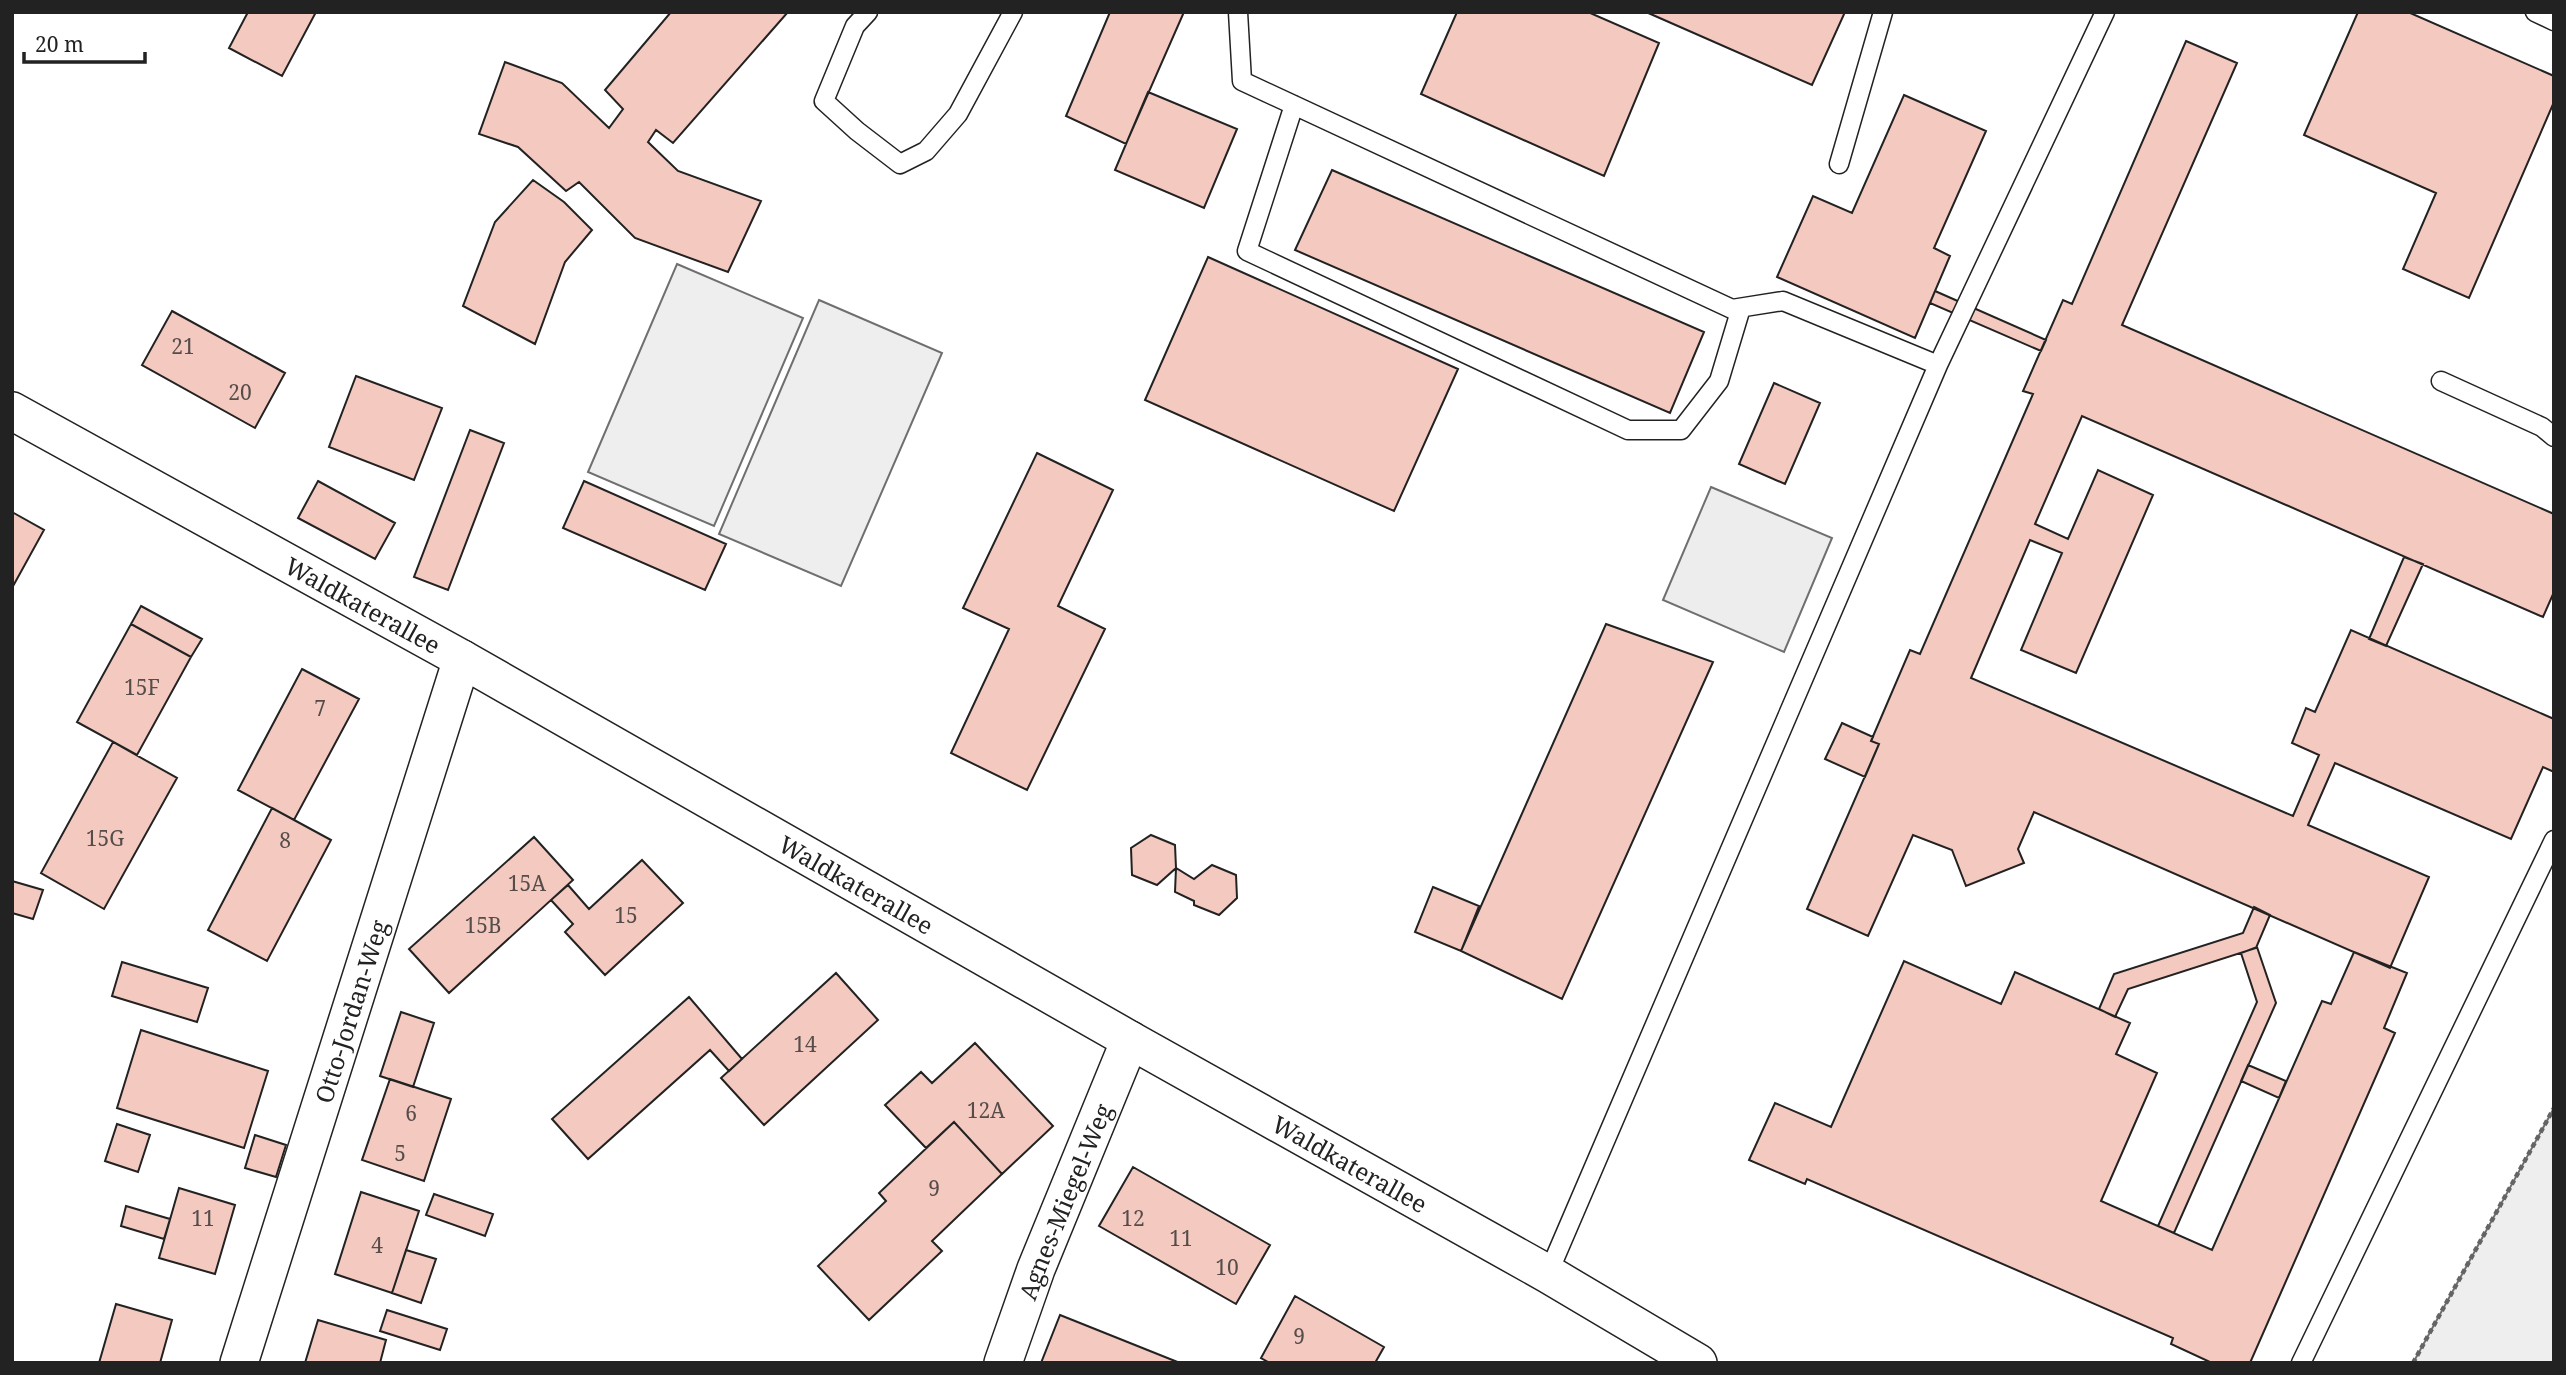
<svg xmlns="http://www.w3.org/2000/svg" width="2566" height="1375" viewBox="0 0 2566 1375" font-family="'Noto Serif',serif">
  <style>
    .green { fill: #eee; stroke: #6f6f6f; stroke-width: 2 }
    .parking { fill: #ededed; stroke: #6f6f6f; stroke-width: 2 }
    .building { fill: #f3c9c0; stroke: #222; stroke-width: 2 }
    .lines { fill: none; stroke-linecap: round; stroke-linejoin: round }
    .lane-casing { stroke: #222; stroke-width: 21 }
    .street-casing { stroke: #222; stroke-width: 40 }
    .path { stroke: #646464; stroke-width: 4.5; stroke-dasharray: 5 3.5; stroke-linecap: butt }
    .lane { stroke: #fff; stroke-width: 18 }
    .street { stroke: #fff; stroke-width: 37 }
    .labels { text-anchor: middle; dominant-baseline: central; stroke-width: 5; stroke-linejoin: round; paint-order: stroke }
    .number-label { font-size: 21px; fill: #564c4a }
    .street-label { font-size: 24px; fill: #222; stroke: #fff }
  </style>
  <rect width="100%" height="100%" fill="#fff"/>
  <!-- green -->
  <path class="green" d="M677,264L803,318L714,526L588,472Z
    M819,300L942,353L841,586L719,534Z
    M2554,1108V1363H2413Z"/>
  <!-- parking -->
  <path class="parking" d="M1711,487L1832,538L1784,652L1663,600Z"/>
  <!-- building -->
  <path class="building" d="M248,12H316L282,76L229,48Z
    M671,12H788L673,143L656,130L648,142L678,171L761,201L728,272L635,238L579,182L566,191L518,147L479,134L505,62L562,83L609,128L623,109L605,90Z
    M1110,12H1184L1126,144L1066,116Z
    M1457,12H1588L1659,43L1604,176L1421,94Z
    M1646,12H1845L1812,85Z
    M2358,12H2408L2554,76V102L2469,298L2403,269L2436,193L2304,135Z
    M2186,41L2237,63L2122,325L2554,514V592L2543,617L2082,416L2035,524L2068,539L2098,470L2153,495L2076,673L2021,650L2062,553L2030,540L1971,678L2293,816L2319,755L2292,743L2306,708L2315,712L2351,630L2554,719V772L2543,767L2511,839L2335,763L2308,825L2429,877L2390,968L2034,812L2018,849L2024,863L1966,886L1952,850L1913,835L1868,936L1807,909L1879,744L1871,741L1910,650L1920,654L2033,394L2023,391L2063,300L2072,304Z
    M1148,92L1237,129L1204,208L1115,170Z
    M1904,95L1986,131L1934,248L1950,256L1915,338L1777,277L1813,196L1852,213Z
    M1332,170L1704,332L1670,413L1295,250Z
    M533,180L564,202L592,230L565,262L535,344L463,306L495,222Z
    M1208,257L1458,369L1394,511L1145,400Z
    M1935,291L2046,340L2041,351L1930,303Z
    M172,311L285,373L255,428L142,365Z
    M356,376L442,408L414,480L329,447Z
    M1774,383L1820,403L1785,484L1739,464Z
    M470,430L504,443L448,590L414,577Z
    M1037,453L1113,490L1058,606L1105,629L1027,790L951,753L1009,629L963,608Z
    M318,481L395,523L375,559L298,518Z
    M584,481L726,544L705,590L563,528Z
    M12,512L44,530L12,588Z
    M2404,557L2423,564L2386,646L2369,639Z
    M141,606L202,639L191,657L131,624Z
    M131,624L191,657L137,755L77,722Z
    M1606,624L1713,662L1562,999L1461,951Z
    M302,669L359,699L294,820L238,790Z
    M1842,723L1873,737L1871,741L1879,744L1865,777L1825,759Z
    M113,742L177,778L104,909L41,873Z
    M272,808L331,840L267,961L208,930Z
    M1151,835L1175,845L1176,868L1157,885L1132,875L1131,848Z
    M534,837L573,880L449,993L409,949Z
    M642,860L683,903L605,975L565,932L573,924L551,900L568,885L589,909Z
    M1212,865L1236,875L1237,898L1219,915L1194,905V901L1175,892L1176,868L1194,879Z
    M12,881L43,890L33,919L12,913Z
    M1433,887L1479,906L1461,951L1415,932Z
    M2254,907L2270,915L2256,948L2128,989L2115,1017L2099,1009L2114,974L2243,933Z
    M2257,947L2276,1003L2174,1233L2158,1226L2257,1002L2241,953Z
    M2354,952L2407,973L2384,1028L2395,1033L2250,1363H2212L2171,1344L2173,1338L1807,1179L1805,1184L1749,1160L1775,1103L1831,1127L1904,961L2001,1004L2015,972L2130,1023L2116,1054L2157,1073L2101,1201L2212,1250L2322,1001L2331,1004Z
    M122,962L208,988L197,1022L112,996Z
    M836,973L878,1020L764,1125L721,1078Z
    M689,997L742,1059L729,1071L710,1050L588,1159L552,1119Z
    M401,1012L434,1023L413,1087L380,1076Z
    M141,1030L268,1071L244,1148L117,1108Z
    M975,1043L1053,1126L1002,1174L954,1122L926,1148L885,1105L921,1072L932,1083Z
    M2248,1065L2286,1081L2279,1098L2241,1081Z
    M390,1079L451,1099L424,1181L362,1160Z
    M954,1122L1002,1174L932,1241L942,1251L869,1320L818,1266L886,1201L879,1193Z
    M117,1124L150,1135L138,1172L105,1161Z
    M255,1135L286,1145L276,1177L245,1168Z
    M1133,1167L1270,1245L1236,1304L1099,1226Z
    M179,1188L235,1205L215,1274L159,1258Z
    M361,1192L419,1211L392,1293L335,1274Z
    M434,1194L493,1214L485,1236L426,1215Z
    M126,1206L170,1219L164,1239L121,1226Z
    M406,1250L436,1259L421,1303L392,1293Z
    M1295,1296L1384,1347L1375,1363H1270L1261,1358Z
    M116,1304L172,1320L160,1363H99Z
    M387,1310L447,1329L440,1350L380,1331Z
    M1060,1315L1180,1363H1041Z
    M318,1320L386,1340L380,1363H305Z"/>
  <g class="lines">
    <defs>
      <path id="lane" d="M868,12L855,26L824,101L857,131L900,164L926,151L958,114L1013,12
        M1238,12L1242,81L1732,309L1783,301L1938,365
        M2535,12L2554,21
        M1294,105L1247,251L1628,430H1681L1719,381L1741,308
        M1839,164L1883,12
        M2441,381L2542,427L2554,437
        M1548,1274L1938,365L2105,12
        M2301,1363L2554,840"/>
      <g id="street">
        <path id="s1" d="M12,411L462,659L1130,1040L1548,1274L1698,1363"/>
        <path id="s2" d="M239,1363L462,659"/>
        <path id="s3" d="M1003,1363L1036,1269L1130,1040"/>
      </g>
    </defs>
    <!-- lane casing -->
    <use href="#lane" class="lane-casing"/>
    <!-- street casing -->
    <use href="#street" class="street-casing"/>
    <!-- path -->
    <path class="path" d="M2413,1363L2554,1108"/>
    <!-- lane -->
    <use href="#lane" class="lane"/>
    <!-- street -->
    <use href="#street" class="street"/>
  </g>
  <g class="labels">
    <!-- number labels -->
    <g class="number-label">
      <text x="183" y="346">21</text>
      <text x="240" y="392">20</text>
      <text x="142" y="687">15F</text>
      <text x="320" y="708">7</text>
      <text x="105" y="838">15G</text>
      <text x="285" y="840">8</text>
      <text x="527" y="883">15A</text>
      <text x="626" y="915">15</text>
      <text x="483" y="925">15B</text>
      <text x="805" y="1044">14</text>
      <text x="986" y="1110">12A</text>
      <text x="411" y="1113">6</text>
      <text x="400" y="1153">5</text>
      <text x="934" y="1188">9</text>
      <text x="203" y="1218">11</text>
      <text x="1133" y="1218">12</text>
      <text x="1181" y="1238">11</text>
      <text x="377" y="1245">4</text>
      <text x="1227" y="1267">10</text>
      <text x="1299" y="1336">9</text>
    </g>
    <!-- street labels -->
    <g class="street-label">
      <text stroke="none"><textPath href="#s1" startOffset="401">Waldkaterallee</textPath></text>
      <text stroke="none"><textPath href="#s1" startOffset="968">Waldkaterallee</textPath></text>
      <text stroke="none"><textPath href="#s2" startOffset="369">Otto-Jordan-Weg</textPath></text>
      <text stroke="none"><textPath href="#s1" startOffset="1535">Waldkaterallee</textPath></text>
      <text stroke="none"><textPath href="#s3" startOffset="173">Agnes-Miegel-Weg</textPath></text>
    </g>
  </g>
  <!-- border -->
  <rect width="2566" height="1375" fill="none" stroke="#222222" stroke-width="28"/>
  <!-- scale -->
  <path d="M24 52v10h121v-10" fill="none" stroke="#222222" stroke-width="3.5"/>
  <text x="35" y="52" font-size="21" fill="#222222" stroke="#ffffff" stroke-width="5" paint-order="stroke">20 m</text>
</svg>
